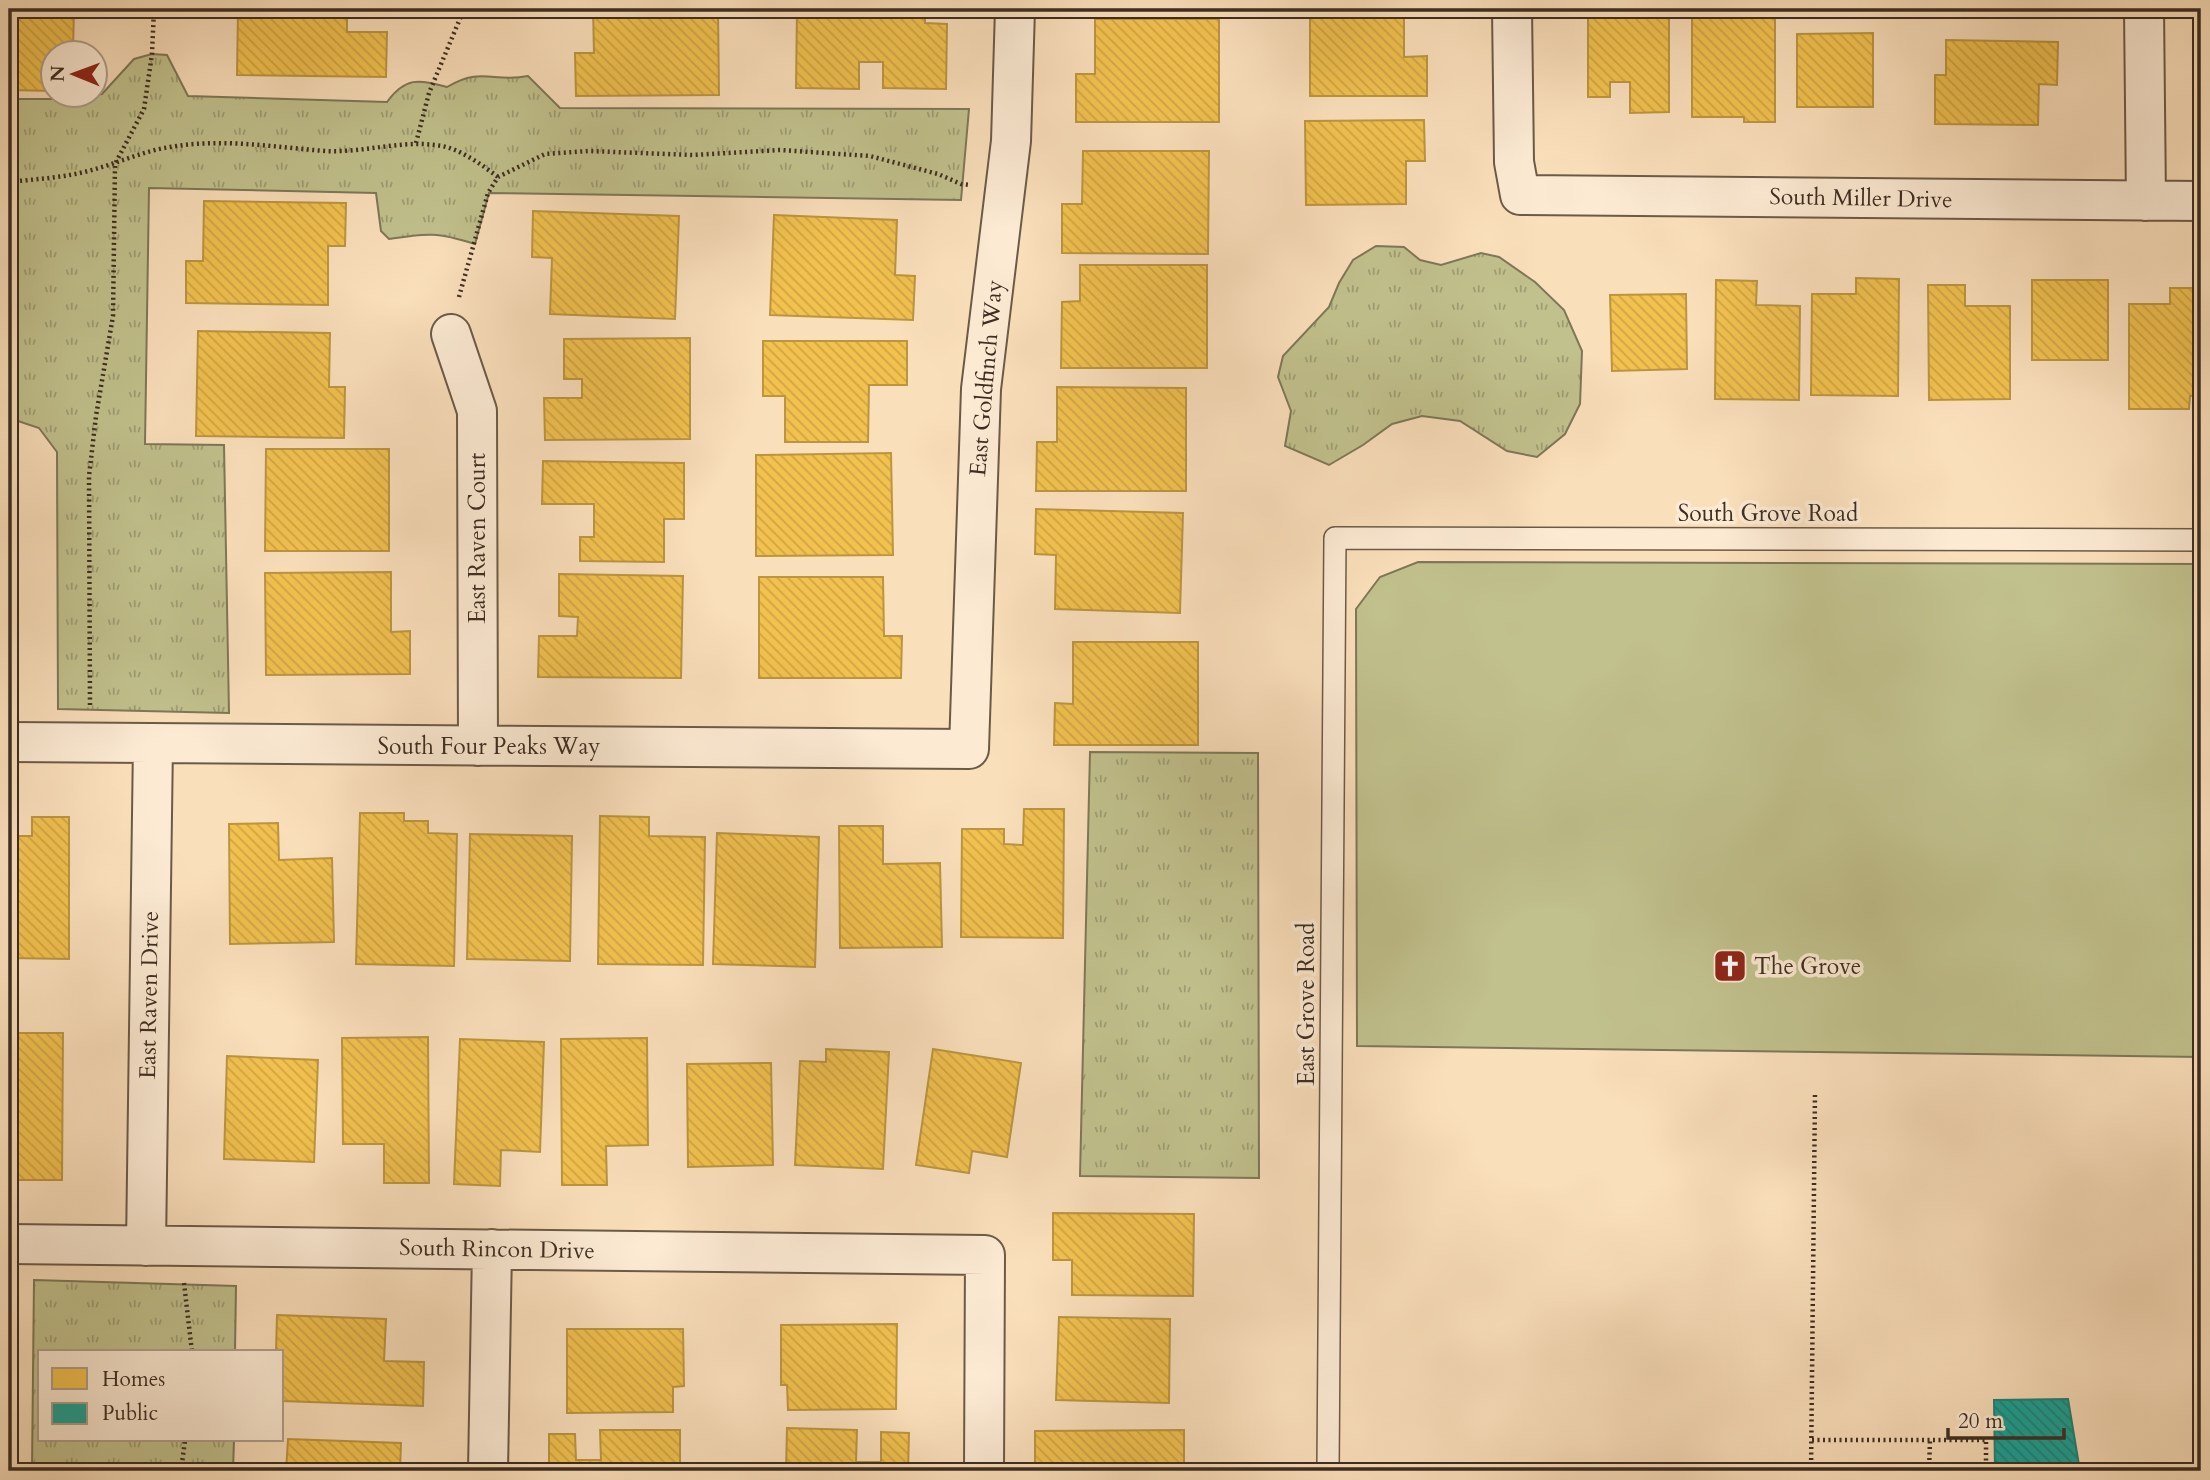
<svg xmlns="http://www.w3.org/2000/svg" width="2210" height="1480" viewBox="0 0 2210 1480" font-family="Cardo,serif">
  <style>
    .park { fill: url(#park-tufts); stroke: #7f7758; stroke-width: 2 }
    .garden { fill: #c1c18d; stroke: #7f7758; stroke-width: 2 }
    .homes { fill: url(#homes-back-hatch); stroke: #bc9541; stroke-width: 2 }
    .public { fill: url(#public-back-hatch); stroke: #228075; stroke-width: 2 }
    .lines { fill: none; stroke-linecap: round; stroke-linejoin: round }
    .service-casing { stroke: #6c5a48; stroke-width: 24 }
    .minor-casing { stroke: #6c5a48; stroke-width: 42 }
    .path { stroke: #3d2d22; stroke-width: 4.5; stroke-dasharray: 2 3.5; stroke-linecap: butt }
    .service { stroke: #fcead3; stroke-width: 21 }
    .minor { stroke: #fcead3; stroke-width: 38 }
    .labels { text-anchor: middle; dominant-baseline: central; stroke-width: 7; stroke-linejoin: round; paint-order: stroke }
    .street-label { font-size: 23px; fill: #3d2d22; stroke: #fcead3 }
    .poi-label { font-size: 23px; fill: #3d2d22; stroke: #fcead3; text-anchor: start }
  </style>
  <defs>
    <pattern id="park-tufts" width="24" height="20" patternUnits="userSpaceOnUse" patternTransform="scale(1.75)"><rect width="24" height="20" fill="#c1c18d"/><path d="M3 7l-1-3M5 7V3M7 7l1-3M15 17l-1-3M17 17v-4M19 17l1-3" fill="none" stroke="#9e9d73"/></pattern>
    <pattern id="homes-back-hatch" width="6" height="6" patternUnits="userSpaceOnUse" patternTransform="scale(1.75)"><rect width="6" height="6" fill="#f2c14e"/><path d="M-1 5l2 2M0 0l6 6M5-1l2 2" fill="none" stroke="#d0a644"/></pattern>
    <pattern id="public-back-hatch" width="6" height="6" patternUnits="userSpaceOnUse" patternTransform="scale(1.75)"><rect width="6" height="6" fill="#17a398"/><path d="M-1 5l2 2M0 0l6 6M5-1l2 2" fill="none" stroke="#16857c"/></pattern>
  </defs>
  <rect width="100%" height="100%" fill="#fadfbb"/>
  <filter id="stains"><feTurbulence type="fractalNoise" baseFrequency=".00286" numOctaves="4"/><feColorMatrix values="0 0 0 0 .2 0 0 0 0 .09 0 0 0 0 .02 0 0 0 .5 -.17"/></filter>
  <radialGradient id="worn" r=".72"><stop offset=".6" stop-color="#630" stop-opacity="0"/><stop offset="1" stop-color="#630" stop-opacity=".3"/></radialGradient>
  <!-- park -->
  <path class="park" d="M152,54L167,55L188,96L387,102C405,77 419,79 447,87C482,66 493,83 528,76L560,108L969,109L961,200L489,193L475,244C437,232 428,233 389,239L381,231L376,193L149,188L145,444L224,445L229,713L58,709L57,452L39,428L9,418V99H71L102,94L134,59Z
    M1376,246L1404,247L1420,260L1441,265L1481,253L1499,257L1535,282L1564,310L1582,351L1580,404L1565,434L1537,457L1507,451L1460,421L1422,416L1392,424L1363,445L1329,465L1285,446L1291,411L1278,377L1283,356L1329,307L1339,283L1353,260Z
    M1090,752L1258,753L1259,1178L1080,1176Z
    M34,1280L236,1286L235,1352H40V1440H234L233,1471H32Z"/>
  <!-- garden -->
  <path class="garden" d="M1418,562L2201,564V1057L1357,1046L1356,609L1380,577Z"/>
  <!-- homes -->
  <path class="homes" d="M9,9H74L73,52H52V91L9,90Z
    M238,9H367V16H347V32H387L386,77L237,75Z
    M593,9H718L719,95L576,96L575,53H594Z
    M797,9H925V23L947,24L946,89L883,88V62H859V89L796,88Z
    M1588,9H1669V112L1630,113V82H1610V97H1588Z
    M1950,9H2063V18L1950,17Z
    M1310,11H1404V57L1427,56V96H1310Z
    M1692,18H1775V122H1744V117H1692Z
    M1095,19H1219V122H1076V74H1095Z
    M1873,33V107H1797V34Z
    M1946,40L2058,42L2057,85L2039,84L2038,125L1935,124V75H1946Z
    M1424,120L1425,161H1406V204L1306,205L1305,121Z
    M1083,151H1209L1208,254L1062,253V204H1082Z
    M204,201L346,203L345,246H328V305L186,303V261H203Z
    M533,211L679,216L675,319L550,314L552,258L532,257Z
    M774,215L897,220L895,275L915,276L913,320L770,315Z
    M1080,265H1207V368H1061L1062,302L1080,301Z
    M1856,278L1899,279L1898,396L1811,395L1812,294H1856Z
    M1716,280L1757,281L1756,305L1800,306L1799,400L1715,399Z
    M2032,280H2108V360H2032Z
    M1928,285H1965V306H2010V399L1929,400Z
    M2170,288H2201V396H2190L2189,409H2129V304H2170Z
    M1686,294L1687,369L1612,371L1610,295Z
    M198,331L330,333L329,387H345L344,438L196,436Z
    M690,338V439L545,440L544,398H582V379H564V339Z
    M763,341H907V385H869L868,442H785V396H763Z
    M1057,387L1186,388V491H1036L1037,442H1057Z
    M266,449H389V551H265Z
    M9,453H12L11,557H9Z
    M891,453L893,555L756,556V455Z
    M543,461L684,463V519H664V562L580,561V537H594V504H542Z
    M1036,509L1183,513L1180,613L1055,609L1056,555L1035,554Z
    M391,572V632L410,631V674L266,675L265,573Z
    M559,574L683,576L681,678L538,677L539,636H577L578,617L559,616Z
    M759,577H883L884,636H902L901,678H759Z
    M1073,642H1198V745H1054L1055,703L1073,704Z
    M1024,809H1064L1063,938L961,937L962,829H1004V844L1023,845Z
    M360,813H404V821H428V833L457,834L454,966L356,964Z
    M600,816L649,817V836L705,837L703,965L598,964Z
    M32,817H69V959L9,958V836H32Z
    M278,823L279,860L332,858L334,942L230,944L229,824Z
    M839,826H883V864L940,863L942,947L840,948Z
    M717,833L819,837L815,967L713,964Z
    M470,834L572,836L570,961L467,959Z
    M9,1033H63L62,1180H13L14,1145H9Z
    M428,1037L429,1183H384V1144H343L342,1038Z
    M647,1038L648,1145L606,1146L607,1185H562L561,1039Z
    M460,1039L544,1042L540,1152L501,1150L500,1186L454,1184Z
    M826,1049L889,1052L883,1169L795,1165L800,1061L826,1062Z
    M933,1049L1021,1063L1007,1157L972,1151L969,1173L916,1165Z
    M227,1056L318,1060L314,1162L224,1159Z
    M771,1063L773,1165L688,1167L687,1064Z
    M1053,1213L1194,1214L1193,1296L1072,1295V1260H1053Z
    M277,1315L386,1319L384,1361L424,1362L423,1406L282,1401V1352H276Z
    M1059,1317L1170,1319L1169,1403L1056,1400Z
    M897,1324L896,1409L788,1410L787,1385H781V1325Z
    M567,1329H683L684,1386L673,1387V1412L567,1413Z
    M787,1428L857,1430L856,1462H881V1432L909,1433L908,1471H786Z
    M600,1430H680V1471H549V1434H575L576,1460H601Z
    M1184,1430V1471H1035V1431Z
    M288,1439L401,1443L400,1471H286Z"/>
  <!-- public -->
  <path class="public" d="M2068,1399L2080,1471H1995L1994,1400Z"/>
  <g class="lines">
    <defs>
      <path id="service" d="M1328,1471L1335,538L2201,540"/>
      <path id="minor" d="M1512,9L1514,162L1520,195L2201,201
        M2144,9L2146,201
        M451,334L477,411L478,746
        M9,742L969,749L981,389L1011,141L1015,9
        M9,1244L985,1255L984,1471
        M146,1246L153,743
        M488,1471L492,1249"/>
    </defs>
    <!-- service casing -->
    <use href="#service" class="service-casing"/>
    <!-- minor casing -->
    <use href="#minor" class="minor-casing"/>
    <!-- path -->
    <path class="path" d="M416,143L429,93L464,9
      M9,182C36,179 62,178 88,171C116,164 143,151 170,147C222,138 274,147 325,151C365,153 403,139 442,146C462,150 482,165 498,177
      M459,297L488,193L498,177L545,154L588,151L693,155L780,150L870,156L938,174L961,184L969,185
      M90,705L89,476L96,416L113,316L115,164L144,109L152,54L154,9
      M184,1283L192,1352
      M1812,1440H1986V1471
      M1357,1467H1811
      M181,1471L185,1440
      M1811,1471L1815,1094
      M1929,1471L1930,1440"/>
    <!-- service -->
    <use href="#service" class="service"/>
    <!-- minor -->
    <use href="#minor" class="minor"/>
  </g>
  <!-- icons -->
  <defs>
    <symbol id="church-square" viewBox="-11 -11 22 22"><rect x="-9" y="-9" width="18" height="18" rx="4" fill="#8f2418" stroke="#fcead3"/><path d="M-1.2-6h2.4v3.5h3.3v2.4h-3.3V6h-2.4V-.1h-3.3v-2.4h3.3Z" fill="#fff"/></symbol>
  </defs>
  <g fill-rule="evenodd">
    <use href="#church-square" x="1711" y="947" width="38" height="38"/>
  </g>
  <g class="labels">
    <!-- street labels -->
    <g class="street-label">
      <text transform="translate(1861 198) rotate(1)">South Miller Drive</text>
      <text transform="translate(986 378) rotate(-85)">East Goldfinch Way</text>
      <text x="1768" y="513">South Grove Road</text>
      <text transform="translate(477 538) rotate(-90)">East Raven Court</text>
      <text x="489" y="746">South Four Peaks Way</text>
      <text transform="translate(149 995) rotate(-89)">East Raven Drive</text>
      <text transform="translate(1306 1004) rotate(-90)">East Grove Road</text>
      <text transform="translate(497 1249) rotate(1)">South Rincon Drive</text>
    </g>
    <!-- poi labels -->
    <g class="poi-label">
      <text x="1754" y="966">The Grove</text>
    </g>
  </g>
  <!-- margin -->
  <rect width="2210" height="1480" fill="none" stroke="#fadfbb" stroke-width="35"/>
  <rect x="10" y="10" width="2189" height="1459" fill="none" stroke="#3d2d22" stroke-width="3.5"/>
  <rect x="18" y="18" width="2175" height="1445" fill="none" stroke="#3d2d22" stroke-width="2"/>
  <!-- legend -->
  <rect x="38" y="1350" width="245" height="91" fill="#fcead3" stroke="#b09e8c" stroke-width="2"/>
  <rect x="52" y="1368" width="35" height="21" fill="#f2c14e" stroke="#b09e8c" stroke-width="2"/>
  <text x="102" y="1386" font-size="21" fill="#3d2d22">Homes</text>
  <rect x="52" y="1403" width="35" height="21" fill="#17a398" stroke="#b09e8c" stroke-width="2"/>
  <text x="102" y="1420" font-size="21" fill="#3d2d22">Public</text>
  <!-- north arrow -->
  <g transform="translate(74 74) rotate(271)"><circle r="33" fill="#fcead3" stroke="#b09e8c" stroke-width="2"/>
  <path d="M0-5L12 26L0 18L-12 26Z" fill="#8f2418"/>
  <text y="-10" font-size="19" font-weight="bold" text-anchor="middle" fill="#3d2d22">N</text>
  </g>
  <!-- scale -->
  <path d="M1948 1428v10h116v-10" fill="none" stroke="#3d2d22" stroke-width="3.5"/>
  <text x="1958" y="1428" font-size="21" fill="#3d2d22" stroke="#fcead3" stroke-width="5" paint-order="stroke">20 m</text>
  <rect width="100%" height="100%" filter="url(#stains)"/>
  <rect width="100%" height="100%" fill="url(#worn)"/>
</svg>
